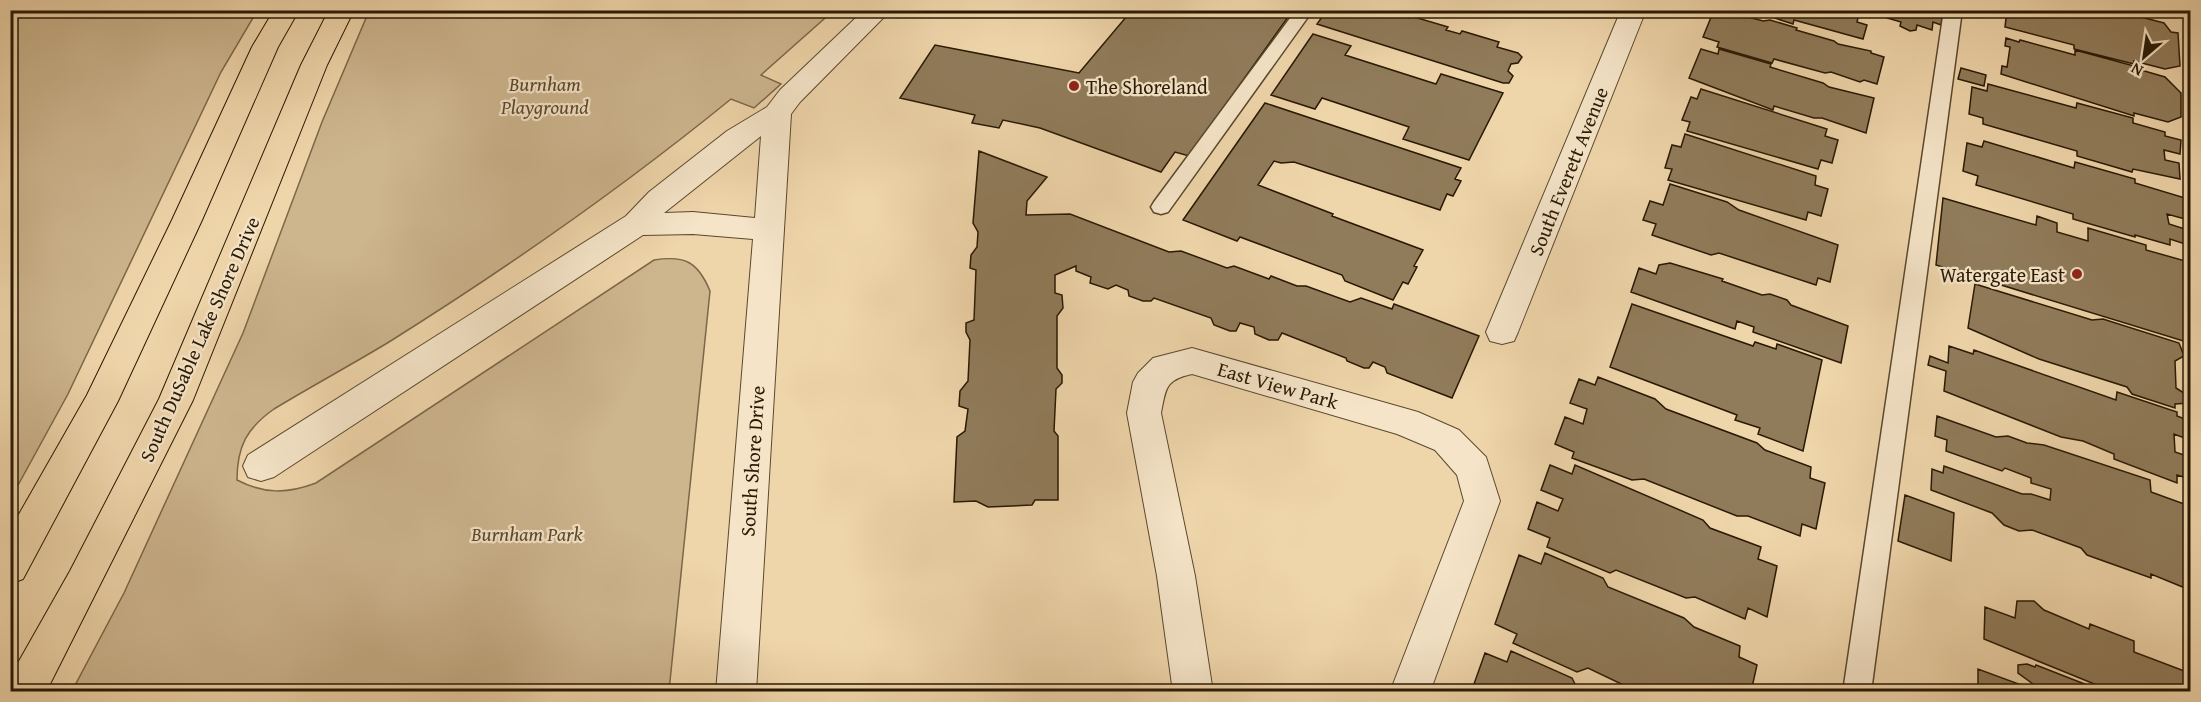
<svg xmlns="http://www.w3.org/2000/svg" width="2201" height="702" viewBox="0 0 2201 702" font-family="'Gentium Book Plus',serif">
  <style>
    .green { fill: #cdb58e; stroke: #7b6749; stroke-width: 1.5 }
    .building { fill: #907b5a; stroke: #291904; stroke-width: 1.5 }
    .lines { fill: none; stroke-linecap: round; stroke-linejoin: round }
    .lane-casing { stroke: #5a482e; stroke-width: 3 }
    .street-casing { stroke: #5a482e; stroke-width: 2 }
    .highway-casing { stroke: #291904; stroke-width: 2 }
    .lane { fill: #f5e4c8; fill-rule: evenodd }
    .street { fill: #f5e4c8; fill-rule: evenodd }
    .highway { fill: #efd5aa; fill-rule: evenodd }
    .poi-dot { fill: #8f2418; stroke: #f5e4c8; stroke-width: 2 }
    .labels { text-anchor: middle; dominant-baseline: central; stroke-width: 4.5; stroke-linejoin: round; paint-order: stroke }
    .park-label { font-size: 20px; font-style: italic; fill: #5a482d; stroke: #f5e4c8 }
    .poi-label { font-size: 20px; fill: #291904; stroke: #f5e4c8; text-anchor: start }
    .street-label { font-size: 20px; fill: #291904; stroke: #f5e4c8 }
  </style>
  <rect width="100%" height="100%" fill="#efd5aa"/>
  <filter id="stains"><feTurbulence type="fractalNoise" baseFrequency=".00333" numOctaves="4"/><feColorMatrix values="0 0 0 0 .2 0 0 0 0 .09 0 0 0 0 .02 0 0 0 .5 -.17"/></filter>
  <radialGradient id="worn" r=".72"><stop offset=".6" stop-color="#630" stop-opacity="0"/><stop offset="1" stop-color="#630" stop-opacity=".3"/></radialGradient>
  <!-- green -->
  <path class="green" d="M11,10L257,11L221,72L68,394L11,498Z
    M369,11H833L761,75L781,84L754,108L731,99C623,187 507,268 389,342C351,365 312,386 274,409C247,428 237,446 237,480C264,494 287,494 316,483L654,260C685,255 698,262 710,291L669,691H72L124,593L243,333L322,122Z"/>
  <!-- building -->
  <path class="building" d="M1132,10H1293L1189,156L1175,152L1161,172L1040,128L1003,120L999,128L972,123L975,115L900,98L935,45L1079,73Z
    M1327,10H1384L1409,18L1411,16L1448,27L1446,30L1460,34L1462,31L1499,42L1497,47L1518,53L1522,57L1518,63L1511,64L1508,71L1513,76L1509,83H1503L1317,24Z
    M1495,10H1544L1545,11L1542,17H1533L1516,12L1514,16Z
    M1714,10L1733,15L1734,13L1763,21L1770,20L1797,28L1796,30L1834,41L1838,44L1871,51V53L1884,57L1877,84L1864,80L1860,82L1831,72L1825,73L1774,59L1772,63L1717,47L1719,42L1703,37Z
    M1750,10H1844L1858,18L1857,22L1867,25L1863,39L1794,20L1793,24Z
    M1881,10H1943L1941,25L1933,22L1932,30L1917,25L1916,30L1910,31L1900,26L1901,22L1887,18V12Z
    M2007,10H2114L2164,23L2171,32L2178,33L2180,66L2165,69L2134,61V64L2074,49V45L2005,27Z
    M1313,34L1351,46L1345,55L1436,84L1441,74L1503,93L1469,160L1403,139L1409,127L1322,98L1315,109L1271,95Z
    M2006,38L2019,42L2020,40L2075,55V50L2134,66V68L2165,77L2181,93V117L2168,122L2134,113V116L2001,74L2002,66L2007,67L2010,47L2005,46Z
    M1701,49L1718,54L1719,49L1771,64L1770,67L1823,83L1829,87L1874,98L1866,133L1822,118H1814L1774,106L1773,110L1689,78Z
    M1961,68L1986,75L1984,86L1958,79Z
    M1988,84L2076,108L2077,103L2133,118V123L2165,132V136L2181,140L2180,154L2164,150L2165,160L2179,163L2180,179L2133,169L2132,172L2077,156V151L1983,124V118L1969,114L1972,87L1987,91Z
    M1701,89L1827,129L1825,136L1838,140L1832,163L1821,160L1818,169L1687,131L1690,122L1682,120L1691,97L1697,99Z
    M1265,103L1461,168L1455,179L1461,181L1453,196L1447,194L1440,210L1294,162L1281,163L1274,161L1258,185L1333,214L1332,216L1423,250L1414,266L1417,267L1408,284L1403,282L1393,300L1345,281L1342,275L1240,237L1237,241L1183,220Z
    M1685,134L1816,176L1815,185L1828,189L1821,216L1808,212L1806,220L1668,180L1672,169L1665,168L1672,145L1681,147Z
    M1984,141L2074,168L2075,162L2135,179V183L2185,198V219L2167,214L2169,224L2188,230V245L2170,239V245L2135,235V237L2073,219V214L1976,185L1978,176L1963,171L1967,143L1982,147Z
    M979,151L1047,177L1027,201L1026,215L1070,214L1169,252L1181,251L1227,268L1234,266L1269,279L1271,276L1297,286H1306L1350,302L1361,298L1392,309L1394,304L1479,336L1452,398L1387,373L1385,367L1373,362L1369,368H1364L1347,361L1346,358L1282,333L1278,340H1269L1255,334L1254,327L1240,323L1236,331H1230L1214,325L1211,318L1154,298L1151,301H1143L1129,296L1128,290L1116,285L1108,289L1090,283L1091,277L1076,271V266L1055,275V293L1062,295L1063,308L1057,316V368L1062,375V383L1056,389L1054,431L1058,436V500H1035L1032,505L988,507L976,501L954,502L957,437L965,431L968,409L959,406L960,391L968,381L970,340L966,332V323L974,320L976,270L970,268L971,255L977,247L978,232L973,223Z
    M1670,184L1727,202L1739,210L1838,245L1830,282L1818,278L1816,285L1719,253L1711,255L1652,235L1656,224L1643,220L1650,201L1663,205Z
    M1943,198L2036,225L2037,216L2057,223V232L2088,241V228L2146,245V250L2189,262L2190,343L1936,265Z
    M1670,263L1723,279L1722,281L1762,295L1770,294L1787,300L1791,305L1848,326L1841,363L1753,332L1754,327L1737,321L1735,329L1631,292L1639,268L1656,274L1659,265Z
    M1975,284L2092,320L2103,319L2179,343L2184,356L2175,361L2176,388L2187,395L2189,403L2175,404V408L2132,394L2127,387L2039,359L1968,328Z
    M1632,304L1753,346L1755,342L1776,349L1777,344L1822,360L1803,451L1758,434L1760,428L1735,420L1737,415L1610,367Z
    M1949,346L1973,354L1974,350L2116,400L2117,392L2177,412V416L2190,421V440L2174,434L2175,452L2190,457V479L2177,475V483L2114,459V454L2083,441L2061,437L1944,391L1946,371L1928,365L1930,356L1948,363Z
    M1598,377L1655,399L1666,409L1757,443L1765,450L1811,467L1810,478L1825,483L1816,529L1802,524L1800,536L1748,516H1737L1644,479L1632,480L1572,458L1574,452L1555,444L1565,417L1583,424L1587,409L1570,403L1579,379L1595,385Z
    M1937,416L1996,437L2008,436L2027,443L2044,445L2150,480L2151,492L2187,505L2190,590L2151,574V578L2087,555L2081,548L2032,530L2019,531L2004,525L1992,513L1931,490L1932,469L1943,473L1944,466L2022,494H2031L2050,500L2051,489L2031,483V478L2005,468L2002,471L1946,451L1947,440L1935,436Z
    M1550,465L1572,474L1575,465L1703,520L1710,528L1761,547L1758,559L1777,566L1767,617L1748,608L1745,619L1695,597L1686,598L1616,570L1610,573L1547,547L1550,538L1528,529L1537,502L1558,511L1563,499L1541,490Z
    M1905,495L1954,513L1951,561L1898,541Z
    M1545,553L1603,578L1608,587L1684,618L1694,627L1740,646L1739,657L1757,665L1751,692H1638L1588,668L1577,672L1513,643L1517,634L1495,624L1519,555L1541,564Z
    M2017,601H2034L2044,610L2089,629L2090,624L2134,641V652L2187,672V683L2190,685V692H2114L1984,639L1985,607L2015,618Z
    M1511,651L1572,678L1577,688L1585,692H1493L1474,684L1485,653L1507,662Z
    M2027,664L2035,667L2036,665L2105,692H1978V669L2032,689L2033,684L2018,673V665Z"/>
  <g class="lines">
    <defs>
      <path id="lane" d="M1296,10H1313L1168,212L1161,214L1154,212L1151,207L1154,202Z
        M1944,10H1962L1871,692H1843Z"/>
      <path id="street" d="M864,10H891L800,102L791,114L756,692H716L753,239L693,234L643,235L274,477L261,481L248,477L243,466L248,455L626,216L649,192L727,131L767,107L780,90ZM761,136L755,218L693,212L664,213Z
        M1621,10H1646L1518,332L1514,341L1502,344L1490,341L1486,332Z
        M1192,348L1418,412L1459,430L1486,457L1500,501L1430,692H1390L1464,501L1457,475L1435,450L1397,434L1192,374C1165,380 1166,388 1161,413L1195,576L1213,692H1173L1157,576L1127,413L1133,382L1138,373L1153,358Z"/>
      <path id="highway" d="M274,10H299L278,47L202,220L118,401L23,579L10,584V530L87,395L172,220L252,47Z
        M329,10H354L327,65L193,400L46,692H10V677L70,571L159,399L301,65Z"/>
    </defs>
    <!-- lane casing -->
    <use href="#lane" class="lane-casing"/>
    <!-- street casing -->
    <use href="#street" class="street-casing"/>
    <!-- highway casing -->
    <use href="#highway" class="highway-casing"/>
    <!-- lane -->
    <use href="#lane" class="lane"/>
    <!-- street -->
    <use href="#street" class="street"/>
    <!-- highway -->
    <use href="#highway" class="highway"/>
  </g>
  <!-- markers -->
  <g class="poi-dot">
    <circle cx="1074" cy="86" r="6"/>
    <circle cx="2077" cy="274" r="6"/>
  </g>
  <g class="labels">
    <!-- park labels -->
    <g class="park-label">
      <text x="545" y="83">Burnham<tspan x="545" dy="23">Playground</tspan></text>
      <text x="527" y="533">Burnham Park</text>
    </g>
    <!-- poi labels -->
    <g class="poi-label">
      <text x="1086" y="86">The Shoreland</text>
      <text x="2065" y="274" text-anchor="end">Watergate East</text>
    </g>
    <!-- street labels -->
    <g class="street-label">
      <text transform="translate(1568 171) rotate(-68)">South Everett Avenue</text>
      <text transform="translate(199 339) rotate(-66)">South DuSable Lake Shore Drive</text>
      <text transform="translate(1278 385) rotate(16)">East View Park</text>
      <text transform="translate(752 461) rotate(-86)">South Shore Drive</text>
    </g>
  </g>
  <!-- margin -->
  <rect width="2201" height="702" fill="none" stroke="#efd5aa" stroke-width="36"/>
  <rect x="12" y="12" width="2177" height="678" fill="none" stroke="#291904" stroke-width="3"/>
  <rect x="18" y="18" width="2165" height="666" fill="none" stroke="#291904" stroke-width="1.5"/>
  <!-- north arrow -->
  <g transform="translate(2144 57) rotate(209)" stroke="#f5e4c8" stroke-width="4.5" paint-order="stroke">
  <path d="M0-4.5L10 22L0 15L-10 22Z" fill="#291904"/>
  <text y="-9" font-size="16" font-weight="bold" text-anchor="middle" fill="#291904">N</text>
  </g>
  <rect width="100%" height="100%" filter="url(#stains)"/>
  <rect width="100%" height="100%" fill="url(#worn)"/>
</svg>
